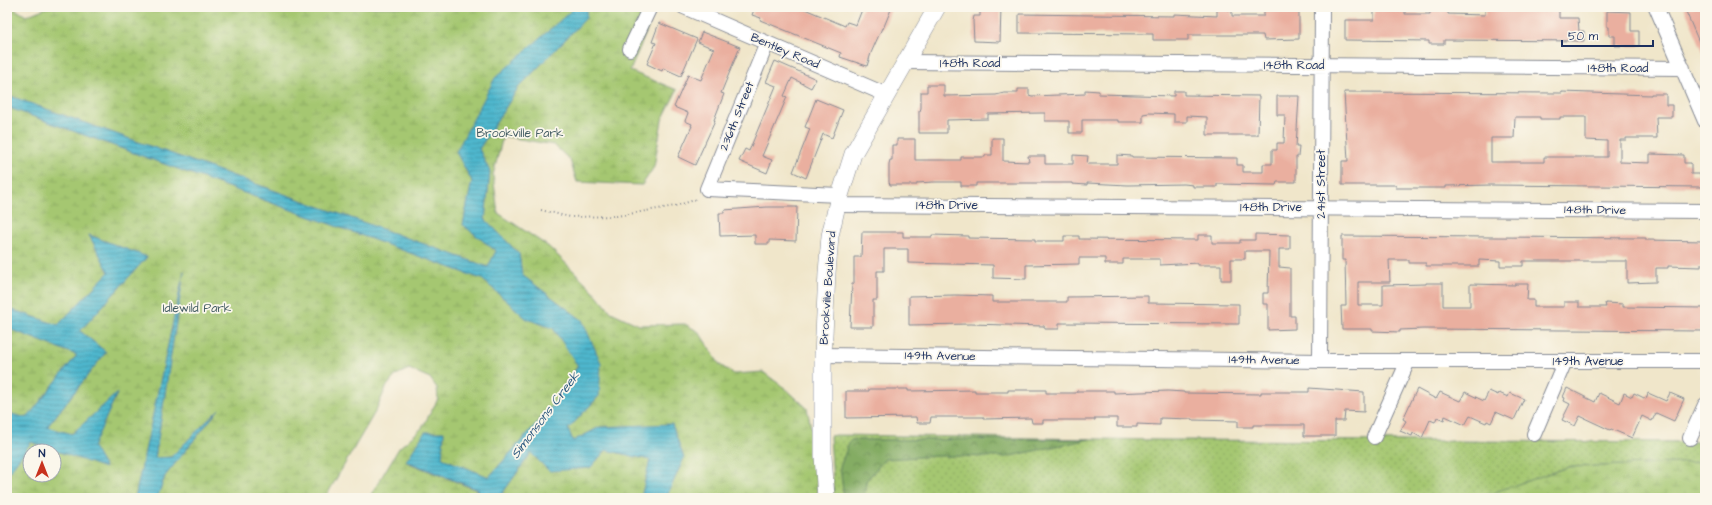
<svg xmlns="http://www.w3.org/2000/svg" width="1712" height="505" viewBox="0 0 1712 505" font-family="'Architects Daughter',sans-serif">
  <style>
    .grass { fill: url(#grass-dots); stroke: #607b68 }
    .forest { fill: url(#forest-crowns); stroke: #506e60 }
    .wetland { fill: url(#wetland-marsh); stroke: #607b68; fill-rule: evenodd }
    .water { fill: url(#water-rules); stroke: #357396 }
    .building { fill: #eaaf9f; fill-rule: evenodd }
    .lines { fill: none; stroke-linecap: round; stroke-linejoin: round }
    .minor-casing { stroke: #868a94; stroke-width: 16 }
    .tertiary-casing { stroke: #868a94; stroke-width: 18 }
    .path { stroke: #868a94; stroke-width: 2; stroke-dasharray: 1 3; stroke-linecap: butt }
    .minor { stroke: #fff; stroke-width: 14 }
    .tertiary { stroke: #fff; stroke-width: 17 }
    .labels { text-anchor: middle; dominant-baseline: central; stroke-width: 3.5; stroke-linejoin: round; paint-order: stroke }
    .street-label { font-size: 12px; fill: #1b2f5e; stroke: #fbf7ec }
    .park-label { font-size: 12px; fill: #445d64; stroke: #fbf7ec }
    .water-label { font-size: 13px; font-style: italic; fill: #2b587f; stroke: #fbf7ec }
  </style>
  <defs>
    <pattern id="grass-dots" width="8" height="8" patternUnits="userSpaceOnUse"><rect width="8" height="8" fill="#a5c771"/><path d="M2 2h.1M6 6h.1" fill="none" stroke="#8dab64" stroke-width="1.8" stroke-linecap="round"/></pattern>
    <pattern id="forest-crowns" width="20" height="18" patternUnits="userSpaceOnUse"><rect width="20" height="18" fill="#84ac63"/><path d="M2 6a3 3 0 1 1 6 0M12 15a3 3 0 1 1 6 0" fill="none" stroke="#6b8c55"/></pattern>
    <pattern id="wetland-marsh" width="20" height="14" patternUnits="userSpaceOnUse"><rect width="20" height="14" fill="#a5c771"/><path d="M1 5h8M5 5V1M11 12h8M15 12V8" fill="none" stroke="#8dab64"/></pattern>
    <pattern id="water-rules" width="6" height="5" patternUnits="userSpaceOnUse"><rect width="6" height="5" fill="#4fb7cd"/><path d="M0 2.5h6" fill="none" stroke="#4195aa"/></pattern>
  </defs>
  <rect width="100%" height="100%" fill="#fbf7ec"/>
  <filter id="ink" filterUnits="userSpaceOnUse"><feTurbulence type="fractalNoise" baseFrequency=".025" numOctaves="2"/><feDisplacementMap in="SourceGraphic" scale="8" xChannelSelector="R" yChannelSelector="G"/><feConvolveMatrix kernelMatrix="1 2 1 2 8 2 1 2 1" color-interpolation-filters="sRGB"/></filter>
  <filter id="wash" filterUnits="userSpaceOnUse"><feTurbulence type="fractalNoise" baseFrequency=".012" numOctaves="4" result="noise"/><feDisplacementMap in="SourceGraphic" scale="16" xChannelSelector="R" yChannelSelector="G"/><feGaussianBlur stdDeviation="0.9" result="paint"/><feColorMatrix in="noise" values="0 0 0 0 0 0 0 0 0 0 0 0 0 0 0 0 0 1.4 0 .05"/><feComposite in="paint" operator="in"/></filter>
  <g filter="url(#wash)">
    <rect width="100%" height="100%" fill="#f0e6ca"/>
    <!-- grass -->
    <path class="grass" d="M836,435L1165,440L1705,442V498H834L830,436Z"/>
    <!-- forest -->
    <path class="forest" d="M1090,439L1006,457L938,456L885,459L866,481L865,498H844L840,467L850,440Z"/>
    <!-- wetland -->
    <path class="wetland" d="M7,7H12L26,16L48,7H572V10L456,152L472,181L463,225L496,251L488,267L7,95Z
      M587,7H639L654,13L630,71L677,90L662,120L654,167L642,185L577,182L570,160L554,145L503,136L493,175L498,213L549,247L591,288L611,312L639,325L685,324L699,332L720,365L734,374L763,372L786,389L807,408L816,452L818,498H666L684,458L600,427L573,441L568,429L599,396L582,320L522,275L519,254L485,219L490,172L479,149L518,88L586,18Z
      M7,107L482,279L527,319L553,328L578,365L553,405L489,477L441,458L406,462L479,491L474,498H369L399,448L422,428L438,399L437,388L430,378L409,369L396,375L387,386L375,412L325,498H157L165,476L216,413L171,457L155,459L182,281L135,498H7V475L31,442L105,467L92,447L117,394L72,434L47,427L106,352L80,331L147,257L89,235L109,272L58,325L7,308ZM30,451H54V475H30Z
      M7,328L77,355L27,418L7,413Z
      M606,450L650,460L641,498H499L531,453L590,468Z
      M1705,462V498H1482L1483,496L1568,467Z"/>
    <!-- water -->
    <path class="water" d="M572,7H587L586,18L518,88L479,149L490,172L485,219L519,254L522,275L582,320L601,363L599,396L568,429L573,441L600,427L672,424L684,458L666,498H641L650,460L606,450L590,468L549,471L531,453L499,498H474L479,490L406,461L425,432H444L442,458L489,477L553,405L578,366L553,328L527,319L482,279L7,107V95L488,267L496,251L463,225L472,181L456,152L495,78L572,10Z
      M89,235L147,257L80,331L106,352L47,427L72,434L117,393L93,447L105,468L31,442L7,475V413L27,418L77,355L7,328V308L58,325L109,272Z
      M184,271L155,458L171,457L219,409L165,476L157,498H135Z"/>
    <g id="blocks">
      <!-- building -->
      <path class="building" d="M755,7H800L845,26L847,22L856,25L863,7H892L883,29L882,28L871,53L867,66L840,57L841,53L760,20L761,18L752,15Z
        M980,7H1001L1000,42L974,41L973,21L974,16H980Z
        M1374,7H1405V14H1430V10H1448V14L1485,15V7H1559V18H1578L1579,31H1584V41L1444,40V44H1429V41L1345,40V20H1374Z
        M1684,7H1705V56Z
        M1264,8H1299V39L1264,40L1263,35H1188V40H1153V34L1019,33V14L1174,16V14L1217,16V9L1232,10V16H1264Z
        M1607,11L1631,12V31H1639V46H1615V36H1609V27H1607Z
        M659,23L697,39L681,76L663,68L662,71L647,64L656,43L652,42Z
        M702,32L740,47L721,93L724,94L714,120L715,121L695,165L678,157L692,126H691L692,124L685,121L688,113L674,107L688,75L701,80L714,49L698,42Z
        M775,61L816,79L811,88L792,78L784,96L787,97L762,156L772,160L767,173L739,161L745,149L749,151L776,86L766,82Z
        M927,85H944V96L996,95L1004,93H1018V89H1029V95L1032,96L1085,94V90L1099,91V94L1174,96V91H1184V95L1259,96L1258,135H1207V117L1187,116V122H1174V114L1149,113L1143,114V122H1118V120H1082V133H1069V121H1045V113H1041L988,114V119L947,120V133H919V111H920L921,108V92H927Z
        M1344,92L1562,93V92L1651,95V94H1666V105H1672V117H1656L1657,138H1626V140H1620V162L1650,163V154L1684,155V163H1691V174H1704L1703,187L1491,185L1446,186V188H1396V185H1342V161H1348ZM1515,117H1540V119H1560V117H1586V140L1607,141V157H1544V162H1491V138H1514Z
        M1277,96H1299L1296,147H1299L1298,157H1296V182H1277L1276,185L1217,184V187H1193V185L1184,184L1128,185L1087,183V185L1072,184V183H976V186H961V182H933L917,183V185H890L889,182V164L890,160H892V145H897V139H915V160H961V157H985V155H992V138H1003V161L1029,162L1028,156H1045V164H1073V155L1088,156L1087,164H1117V155L1132,156V157L1237,158V165H1243V172H1263V164H1272V150H1277V143H1284L1285,115H1277Z
        M816,99L843,110L832,138L823,134L806,178L793,172L810,129L805,127Z
        M767,207H797L796,241L769,240V244H755V235L720,236L719,213H724V210Z
        M862,232H903V237H932V235L968,236V238L1035,239V241H1064V236H1079V239L1198,240V235H1212V243H1240V240H1255V234L1290,235V249H1279V267L1290,268V316H1295V329L1268,330V304H1263V293H1268L1269,251H1245V259H1231V280H1221V265H1198V263L1160,265V259H1123V264H1105V258H1079V264L1026,265V279L993,278V265L908,263V249H884V271H877V300H873V327H850L852,284H854V257H861Z
        M1342,236L1646,238V240L1705,241V264H1701V267L1668,266V268H1656V282L1627,283V261H1523V266H1500V261L1479,260V266H1426V263H1409V260H1389L1390,282H1358V305H1383V285L1426,284V283H1443V306H1470V284L1515,285V284H1528L1527,300H1534V307H1564V302H1579V307H1606L1605,303L1623,304V307L1705,308V331L1423,329L1400,330V332L1372,331V329H1342L1341,306H1346L1345,260H1342Z
        M955,295L992,296V302H1067V297L1148,296V303L1239,304V324L1059,323V329H1045L1044,326L970,324L909,325V296Z
        M1309,388L1364,392V412L1345,411L1344,421H1335V436H1304V425H1253V427H1238V421L1192,420V419L1160,418V425L1137,424V427H1117V418H1095V420H1043V423H1032L1031,418L984,419V417H931L930,423H917L916,417L846,418V391H869V389H908V391L975,390V392H1008V390H1046V393H1076L1077,391H1114V393L1168,391L1184,392V393L1261,394V392H1309Z
        M1567,388L1595,402L1599,393L1620,403L1624,393L1632,397L1634,393L1646,399L1648,393L1666,401L1670,393L1684,399L1674,421L1656,413L1652,421L1642,416L1632,438L1611,429L1610,430L1580,416L1575,426L1562,420L1570,404L1564,401L1565,398L1563,397Z
        M1417,389L1436,399L1440,392L1460,401L1465,392L1484,401L1489,391L1498,395L1499,393L1508,397L1510,393L1524,399L1514,420L1496,412L1491,423L1487,421L1486,423L1470,416L1465,425L1445,416L1444,420L1437,417L1435,422L1430,420L1422,438L1413,433L1412,436L1400,431L1406,421L1403,419Z"/>
    </g>
  </g>
  <g filter="url(#ink)">
    <use href="#blocks" fill-opacity="0" stroke="#868a94" stroke-width="1"/>
    <g class="lines">
      <defs>
        <path id="minor" d="M684,7L887,95
          M1656,7L1705,121
          M767,43L707,189L839,195
          M630,49L650,7
          M906,62L1683,68
          M837,205L1705,211
          M823,355L1320,361H1705
          M1320,361L1322,7
          M1534,434L1565,361
          M1374,437L1408,361
          M1690,438L1705,405"/>
        <path id="tertiary" d="M826,498L823,456V355L827,273L830,236L837,205L853,154L937,7"/>
      </defs>
      <!-- minor casing -->
      <use href="#minor" class="minor-casing"/>
      <!-- tertiary casing -->
      <use href="#tertiary" class="tertiary-casing"/>
      <!-- path -->
      <path class="path" d="M541,210L570,217L617,216L675,206L698,199"/>
      <!-- minor -->
      <use href="#minor" class="minor"/>
      <!-- tertiary -->
      <use href="#tertiary" class="tertiary"/>
    </g>
  </g>
  <g class="labels">
    <!-- street labels -->
    <g class="street-label">
      <text transform="translate(785 51) rotate(23)">Bentley Road</text>
      <text x="970" y="63">148th Road</text>
      <text x="1294" y="65">148th Road</text>
      <text x="1618" y="68">148th Road</text>
      <text transform="translate(737 116) rotate(-68)">236th Street</text>
      <text transform="translate(1321 184) rotate(-90)">241st Street</text>
      <text x="947" y="205">148th Drive</text>
      <text x="1271" y="207">148th Drive</text>
      <text transform="translate(1595 210) rotate(1)">148th Drive</text>
      <text transform="translate(828 288) rotate(-86)">Brookville Boulevard</text>
      <text transform="translate(940 356) rotate(1)">149th Avenue</text>
      <text transform="translate(1264 360) rotate(1)">149th Avenue</text>
      <text x="1588" y="361">149th Avenue</text>
    </g>
    <!-- park labels -->
    <g class="park-label">
      <text x="520" y="133">Brookville Park</text>
      <text x="197" y="308">Idlewild Park</text>
    </g>
    <!-- water labels -->
    <g class="water-label">
      <text transform="translate(545 415) rotate(-53)">Simonsons Creek</text>
    </g>
  </g>
  <!-- margin -->
  <rect width="1712" height="505" fill="none" stroke="#fbf7ec" stroke-width="24"/>
  <!-- north arrow -->
  <g transform="translate(42 463)"><circle r="19" fill="#fbf7ec" stroke="#a1a7b3"/>
  <path d="M0-3L7 15L0 10L-7 15Z" fill="#c8321e"/>
  <text y="-6" font-size="11" font-weight="bold" text-anchor="middle" fill="#1b2f5e">N</text>
  </g>
  <!-- scale -->
  <path d="M1562 40v6h91v-6" fill="none" stroke="#1b2f5e" stroke-width="2"/>
  <text x="1568" y="40" font-size="12" fill="#1b2f5e" stroke="#fbf7ec" stroke-width="3" paint-order="stroke">50 m</text>
</svg>
